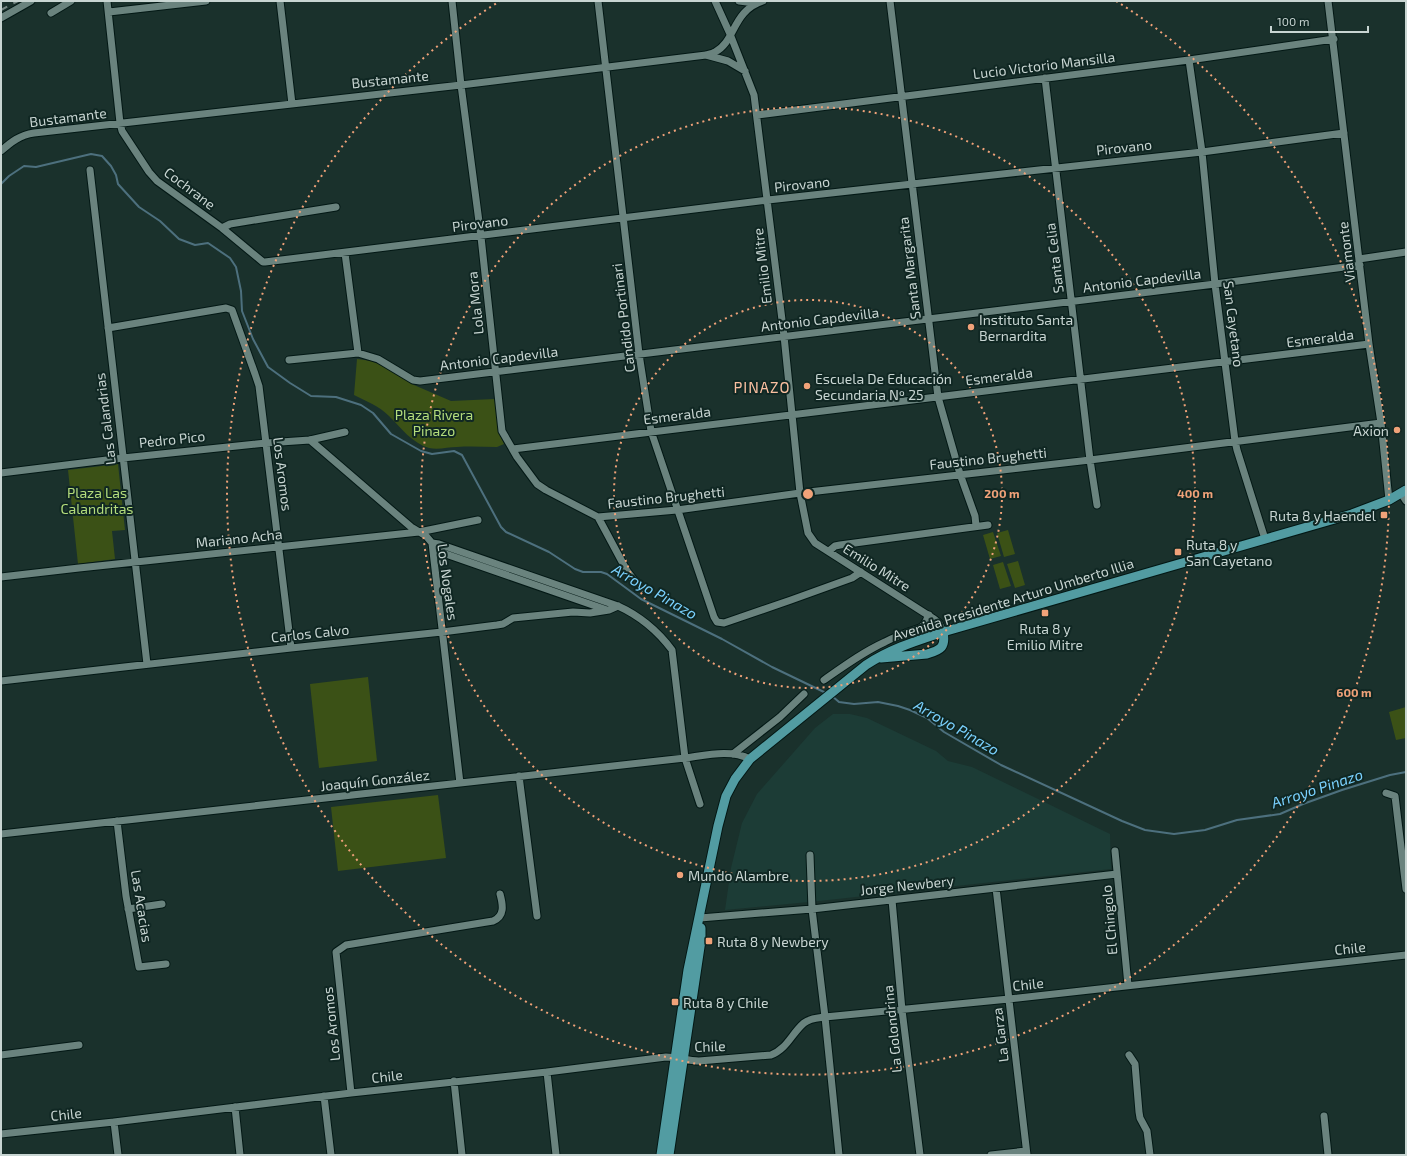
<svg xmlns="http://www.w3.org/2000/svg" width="1407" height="1156" viewBox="0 0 1407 1156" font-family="'Exo 2',sans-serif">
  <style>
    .built { fill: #1c3c36 }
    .green { fill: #3b5116 }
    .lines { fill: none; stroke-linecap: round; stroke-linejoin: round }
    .stream { stroke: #4d707e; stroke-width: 2 }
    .minor-casing { stroke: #031815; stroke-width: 9 }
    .major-casing { stroke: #031815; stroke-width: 11 }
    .minor { stroke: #6a837e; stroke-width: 7 }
    .major { stroke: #529ca2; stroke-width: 9 }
    .rail { stroke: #778885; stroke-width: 2; stroke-dasharray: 7 7; stroke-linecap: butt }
    .ring { fill: none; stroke: #f0a279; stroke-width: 2; stroke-dasharray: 2 4 }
    .poi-dot { fill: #f0a279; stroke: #102723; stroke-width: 1.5 }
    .labels { text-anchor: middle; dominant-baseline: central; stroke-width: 4; stroke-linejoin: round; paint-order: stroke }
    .street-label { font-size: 14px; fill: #c8d5d2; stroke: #102723 }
    .poi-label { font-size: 14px; fill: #c8d5d2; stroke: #102723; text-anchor: start }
    .park-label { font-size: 14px; fill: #b4dd7c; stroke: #102723 }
    .neighbourhood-label { font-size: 15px; letter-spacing: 1px; fill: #fabfa0; stroke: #102723 }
    .water-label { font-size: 15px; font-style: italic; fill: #7ad1fe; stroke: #102723 }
    .centre { fill: #f0a279; stroke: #102723; stroke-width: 2 }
    .ring-label { font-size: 12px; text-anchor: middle; font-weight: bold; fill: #f0a279; stroke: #102723; stroke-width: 4; stroke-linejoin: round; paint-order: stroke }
  </style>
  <rect width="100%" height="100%" fill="#1a312c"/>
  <!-- built -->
  <path class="built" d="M833,714H850L867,718L936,751L948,761L972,767L1110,834L1111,869L819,901L725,910L731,868L742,823L757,794L815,728Z"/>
  <!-- green -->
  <path class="green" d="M357,359L372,361L385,367L414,385L451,401L495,399L498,430L504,444L497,447C484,447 471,446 457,447C448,447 439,450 429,448C412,443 401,428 389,416C379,406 366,401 354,395Z
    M118,464L125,530L112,531L115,559L78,564L68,470Z
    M1008,530L1015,554L1004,557L997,533Z
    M993,532L1001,556L990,559L983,535Z
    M1018,561L1025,585L1015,588L1007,564Z
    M1003,562L1011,586L1000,589L993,565Z
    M368,677L377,761L319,768L310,684Z
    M1406,707V738L1396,740L1389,712Z
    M438,795L446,858L338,871L331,807Z"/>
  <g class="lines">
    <!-- stream -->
    <path class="stream" d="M1,184L9,176L24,166L36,167L91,154L102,156L111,166L116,175L118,184L139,207L160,221L179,239L195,245L208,243L230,258L236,267L241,291L242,311L253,339L268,367L290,383L311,396L336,397L361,405L373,413L391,434L421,451L432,454L454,451L462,455L501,527L506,532L549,552L575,569L583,572H601L607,574L641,599L722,639L772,667L826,693
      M832,696L839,702L854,704L878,702L898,706L910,710L927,718L944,732L1001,765L1122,821L1145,830L1174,834L1205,830L1237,820L1280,814L1303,804L1342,790L1390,775L1406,772"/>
    <defs>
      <path id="minor" d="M107,1L120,123L122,131L149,172L157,181L222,228L263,262H265L768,200L1202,152L1344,133
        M280,1L292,104
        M452,1L461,85L481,237L502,431L517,457L537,484L546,490L598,517L627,571L634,580L645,590
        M598,1L639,354L651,431L714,617L717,622L724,623L791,600L852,578L861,572
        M715,1L730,34L754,95L784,336L800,493L808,533L815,543L934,619L939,623L943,632
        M739,1L755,3
        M890,1L938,397L960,474L975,516L976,526
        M1328,1L1369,344L1381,423L1389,500
        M109,12L206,1
        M51,13L71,1
        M1,18L31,1
        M706,55L728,61L745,71
        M1189,60L1202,152L1215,284L1235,441L1237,450L1265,539
        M1045,78L1090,460L1097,505
        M757,115L1189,60L1334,39
        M1,151C11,142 20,135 34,133L461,85L706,55C709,54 712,54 715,52C736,41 732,11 763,1
        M90,170L147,664
        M222,228L230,224L336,207
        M345,253L358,353
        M1359,259L1406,252
        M108,328L226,308L232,310L255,374L259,386L291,648
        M289,360L358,353L378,359L413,380L420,381L1215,284L1360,265
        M310,440L411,527L426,536L432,543L460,783
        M513,449C798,412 1084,381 1369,344
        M1,473L123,458L266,443L310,440L345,432
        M1401,493L1406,501
        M598,517L677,510L800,493L1090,460L1381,423
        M432,543L439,544L618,606C640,616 657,630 672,650L685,758L700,804
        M829,551L835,546L840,545L988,525
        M433,552H440L607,610
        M1,577L79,568L419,532L478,520
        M824,680C844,666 863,652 885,642C896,636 908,632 920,628L924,625L929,615
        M1,681L291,648L442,632L497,625L503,624L513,618L573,612L590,613L609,610L618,606
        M733,754L780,717L804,694
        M519,776L537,916
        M1386,793L1395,796L1406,889
        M117,821L126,896L139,967L166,964
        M1,834L685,758C707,755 731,749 750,759
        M1115,851L1128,985
        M810,855L812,909L825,1017L839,1155
        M996,888L1027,1155
        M892,900L902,1010L920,1155
        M128,909L162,904
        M700,918L812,909L1117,874
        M1,1055L79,1045
        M1129,1055L1135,1064L1139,1112L1140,1118L1147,1131L1150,1155
        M547,1072L556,1155
        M454,1081L462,1155
        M351,1093L336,952L346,945L493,921C505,916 503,905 500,894
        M324,1096L331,1155
        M235,1107L240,1155
        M1324,1116L1328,1155
        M114,1122L118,1155
        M1,1134L114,1122L351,1093L547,1072L666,1057C677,1057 688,1061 699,1061L771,1055C787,1049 792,1033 804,1023C810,1018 819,1018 825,1017L1009,999L1406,955
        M991,1155L1026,1151"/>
      <path id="major" d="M881,658L927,654C941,650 946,647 943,632
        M661,1155L688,970L718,826L726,796L735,779L750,759L866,665C890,649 916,641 943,632L1352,514L1389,500L1406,490
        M669,1155L701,940V928"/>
    </defs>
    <!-- minor casing -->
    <use href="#minor" class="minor-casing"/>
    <!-- major casing -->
    <use href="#major" class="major-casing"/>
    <!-- minor -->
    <use href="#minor" class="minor"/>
    <!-- major -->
    <use href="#major" class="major"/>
    <!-- rail -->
    <path class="rail" d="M1,10L18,1"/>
  </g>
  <!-- distance rings -->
  <g class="ring">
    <circle cx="808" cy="494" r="194"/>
    <circle cx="808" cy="494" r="387"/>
    <path d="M1116 1A581 581 0 1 1 500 1"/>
  </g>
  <!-- markers -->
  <g class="poi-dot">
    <circle cx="971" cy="327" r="4"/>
    <circle cx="807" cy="386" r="4"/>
    <circle cx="1397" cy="430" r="4"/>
    <rect x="1380" y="511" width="8" height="8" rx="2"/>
    <rect x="1174" y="548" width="8" height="8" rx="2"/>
    <rect x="1041" y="609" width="8" height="8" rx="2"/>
    <circle cx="680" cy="875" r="4"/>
    <rect x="705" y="937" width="8" height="8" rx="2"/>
    <rect x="671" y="998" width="8" height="8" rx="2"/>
  </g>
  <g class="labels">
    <!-- street labels -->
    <g class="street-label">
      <text transform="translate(1044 65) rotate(-7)">Lucio Victorio Mansilla</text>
      <text transform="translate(390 79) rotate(-6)">Bustamante</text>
      <text transform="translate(68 117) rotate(-7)">Bustamante</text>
      <text transform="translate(1124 147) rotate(-6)">Pirovano</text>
      <text transform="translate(802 184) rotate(-6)">Pirovano</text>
      <text transform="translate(190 188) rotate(37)">Cochrane</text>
      <text transform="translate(480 223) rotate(-7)">Pirovano</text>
      <text transform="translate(1346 252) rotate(-97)">Viamonte</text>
      <text transform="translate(1054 258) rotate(-97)">Santa Celia</text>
      <text transform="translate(762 266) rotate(-97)">Emilio Mitre</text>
      <text transform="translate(909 268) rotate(-97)">Santa Margarita</text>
      <text transform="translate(1142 280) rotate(-7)">Antonio Capdevilla</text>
      <text transform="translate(475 303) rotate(-96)">Lola Mora</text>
      <text transform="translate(623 318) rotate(-97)">Candido Portinari</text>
      <text transform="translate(820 319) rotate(-7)">Antonio Capdevilla</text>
      <text transform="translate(1234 324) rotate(83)">San Cayetano</text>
      <text transform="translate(1320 338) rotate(-7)">Esmeralda</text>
      <text transform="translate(499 358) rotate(-7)">Antonio Capdevilla</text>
      <text transform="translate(999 376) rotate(-7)">Esmeralda</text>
      <text transform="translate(677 415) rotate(-7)">Esmeralda</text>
      <text transform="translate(105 419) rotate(-97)">Las Calandrias</text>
      <text transform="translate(172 439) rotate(-6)">Pedro Pico</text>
      <text transform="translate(988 458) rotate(-6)">Faustino Brughetti</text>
      <text transform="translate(283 474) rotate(83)">Los Aromos</text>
      <text transform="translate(666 497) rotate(-6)">Faustino Brughetti</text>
      <text transform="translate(239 538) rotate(-6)">Mariano Acha</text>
      <text transform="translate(877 567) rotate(32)">Emilio Mitre</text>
      <text transform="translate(448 582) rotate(82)">Los Nogales</text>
      <text transform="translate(1013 599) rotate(-17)">Avenida Presidente Arturo Umberto Illia</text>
      <text transform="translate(310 633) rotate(-6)">Carlos Calvo</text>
      <text transform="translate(375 780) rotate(-6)">Joaquín González</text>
      <text transform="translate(907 885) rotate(-6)">Jorge Newbery</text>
      <text transform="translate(142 906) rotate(81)">Las Acacias</text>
      <text transform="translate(1109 920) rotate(-95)">El Chingolo</text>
      <text transform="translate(1350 948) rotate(-6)">Chile</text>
      <text transform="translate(1028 984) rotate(-6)">Chile</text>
      <text transform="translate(331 1024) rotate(-96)">Los Aromos</text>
      <text transform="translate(892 1029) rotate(-96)">La Golondrina</text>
      <text transform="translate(1000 1035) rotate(-97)">La Garza</text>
      <text transform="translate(710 1046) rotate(-2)">Chile</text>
      <text transform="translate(387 1076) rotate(-6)">Chile</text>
      <text transform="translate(66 1114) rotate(-6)">Chile</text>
    </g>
    <!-- poi labels -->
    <g class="poi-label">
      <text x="979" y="319">Instituto Santa<tspan x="979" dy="16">Bernardita</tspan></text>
      <text x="815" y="378">Escuela De Educación<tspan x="815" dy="16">Secundaria Nº 25</tspan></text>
      <text x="1389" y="430" text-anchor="end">Axion</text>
      <text x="1376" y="515" text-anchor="end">Ruta 8 y Haendel</text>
      <text x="1186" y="544">Ruta 8 y<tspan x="1186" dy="16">San Cayetano</tspan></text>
      <text x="1045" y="628" text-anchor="middle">Ruta 8 y<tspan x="1045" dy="16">Emilio Mitre</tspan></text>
      <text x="688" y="875">Mundo Alambre</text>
      <text x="717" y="941">Ruta 8 y Newbery</text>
      <text x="683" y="1002">Ruta 8 y Chile</text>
    </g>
    <!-- park labels -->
    <g class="park-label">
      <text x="434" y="414">Plaza Rivera<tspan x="434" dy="16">Pinazo</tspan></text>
      <text x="97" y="492">Plaza Las<tspan x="97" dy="16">Calandritas</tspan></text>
    </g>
    <!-- neighbourhood labels -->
    <g class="neighbourhood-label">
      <text x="762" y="387">PINAZO</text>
    </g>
    <!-- water labels -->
    <g class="water-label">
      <text transform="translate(655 591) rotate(30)">Arroyo Pinazo</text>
      <text transform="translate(957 727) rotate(30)">Arroyo Pinazo</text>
      <text transform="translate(1317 788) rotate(-18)">Arroyo Pinazo</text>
    </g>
  </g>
  <circle cx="808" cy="494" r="6" class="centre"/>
  <g class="ring-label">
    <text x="1002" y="498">200 m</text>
    <text x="1195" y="498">400 m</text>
    <text x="1354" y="697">600 m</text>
  </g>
  <!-- border -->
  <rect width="1407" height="1156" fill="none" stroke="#c8d5d2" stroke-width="4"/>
  <!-- scale -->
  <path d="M1271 26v6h97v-6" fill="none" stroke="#c8d5d2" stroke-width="2"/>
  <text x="1277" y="26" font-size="12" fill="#c8d5d2" stroke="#102723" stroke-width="3" paint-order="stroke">100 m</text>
</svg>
